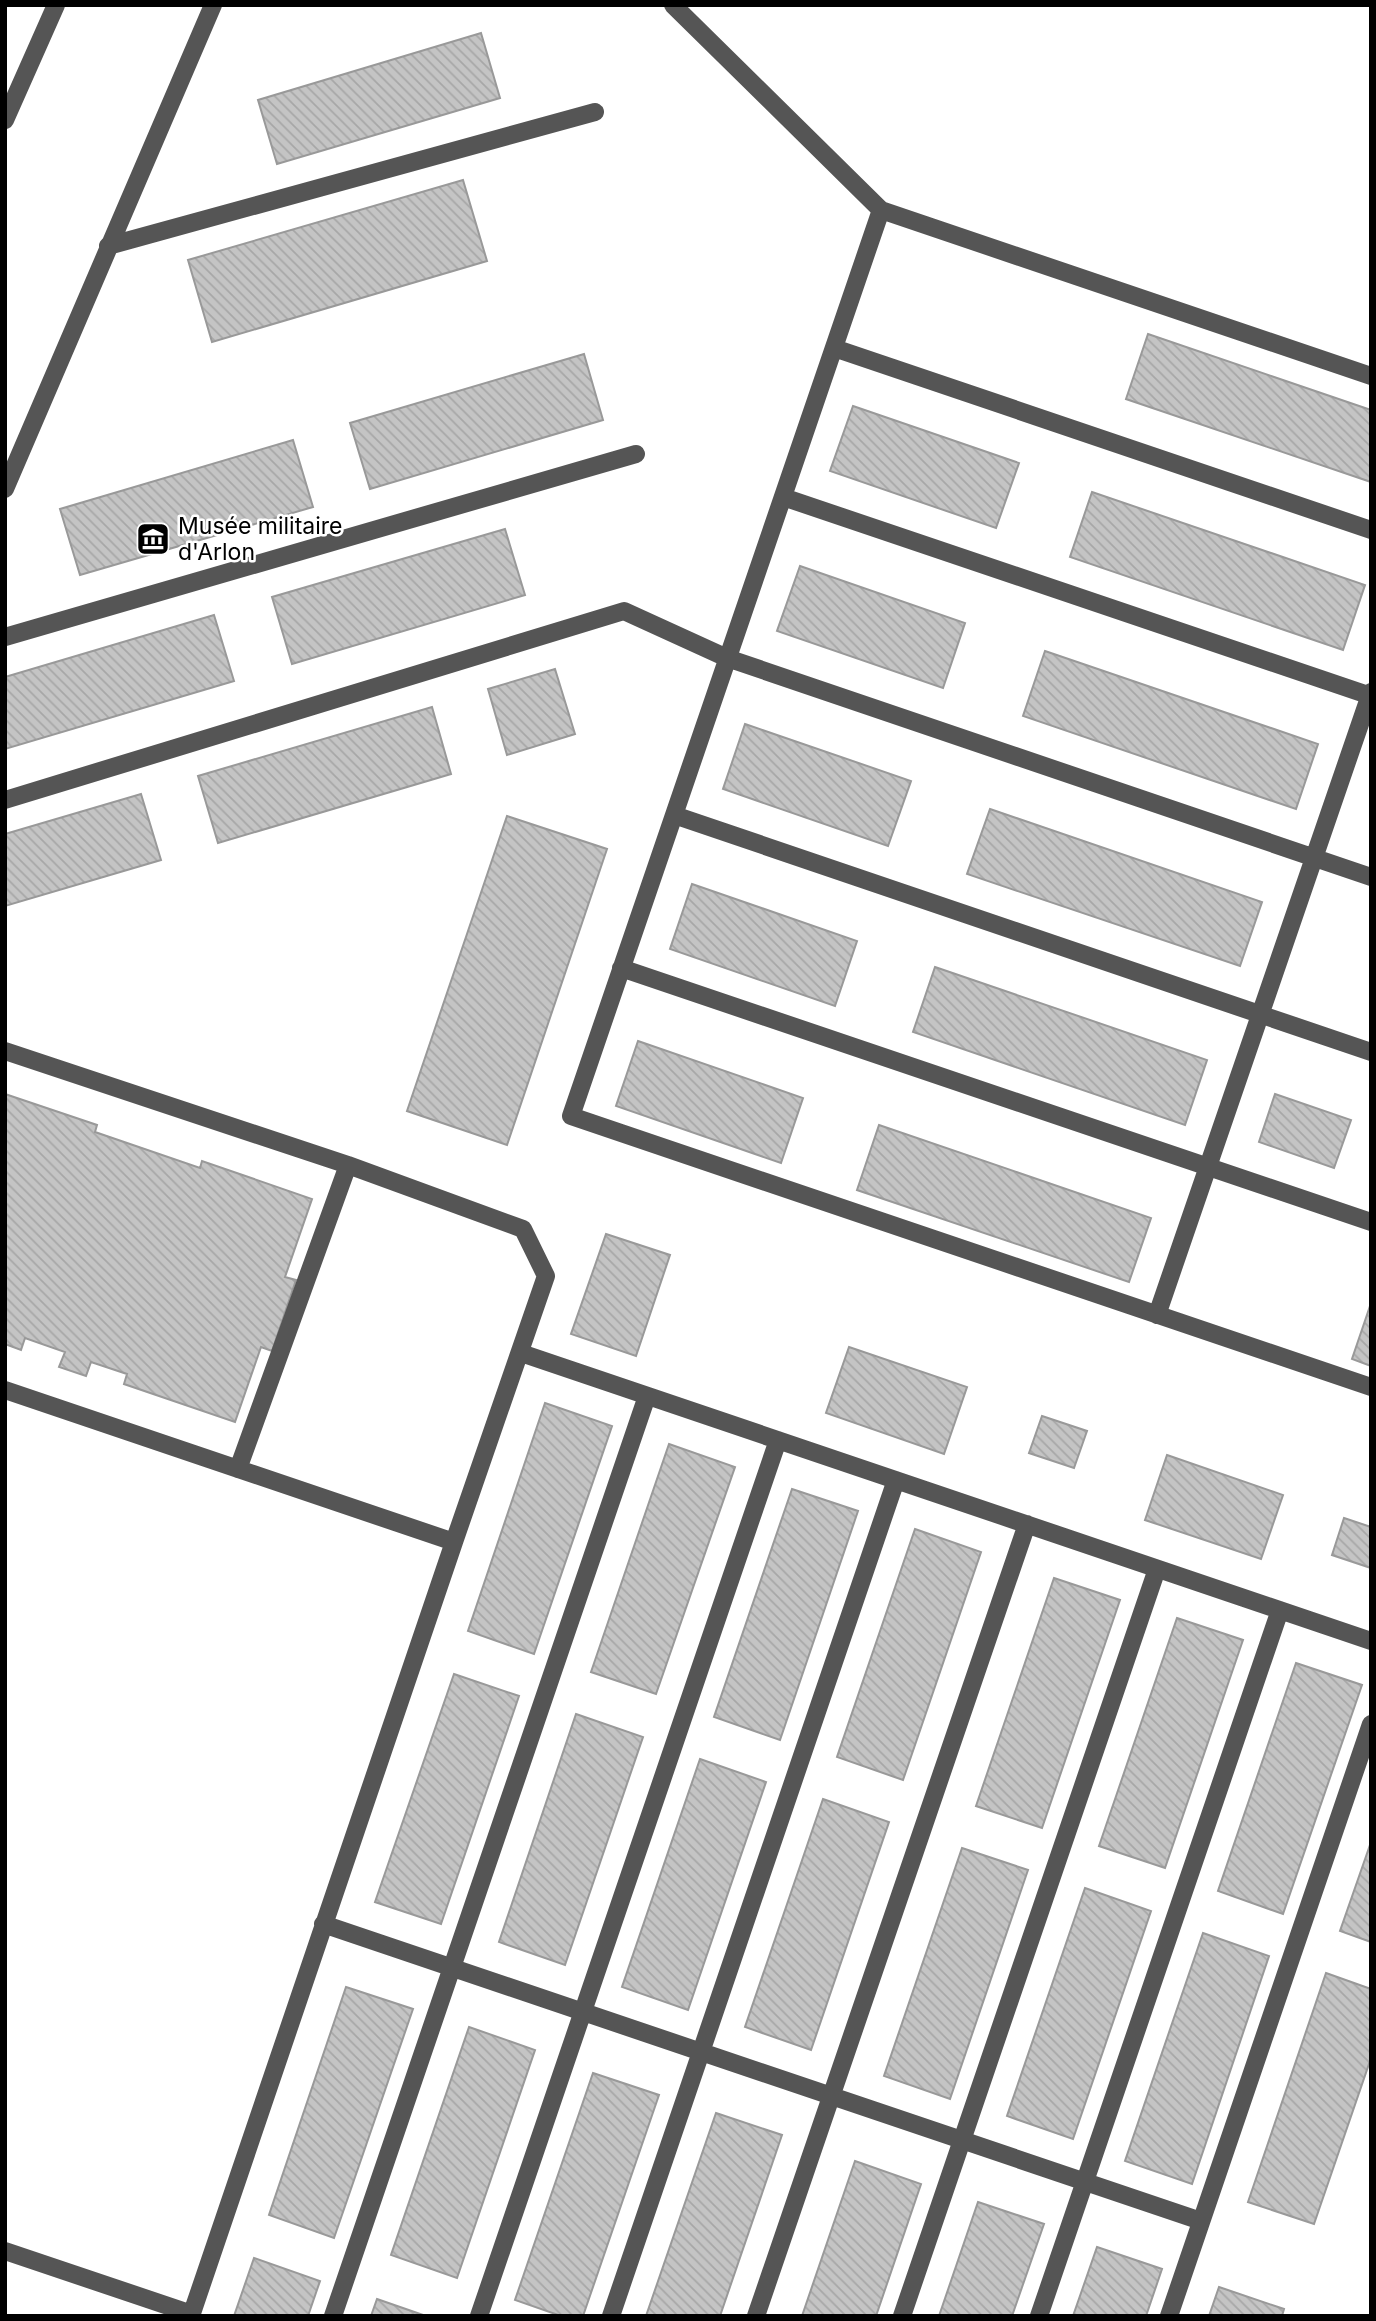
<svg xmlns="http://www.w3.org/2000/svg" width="1376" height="2321" viewBox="0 0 1376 2321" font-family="Inter,sans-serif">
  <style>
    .building { fill: url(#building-back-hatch); stroke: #999; stroke-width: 2 }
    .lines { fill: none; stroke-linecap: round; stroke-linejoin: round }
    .minor { stroke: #555; stroke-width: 18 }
    .labels { text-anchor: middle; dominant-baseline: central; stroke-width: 5; stroke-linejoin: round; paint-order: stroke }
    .poi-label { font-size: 23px; fill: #000; stroke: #fff; text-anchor: start }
  </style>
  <defs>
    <pattern id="building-back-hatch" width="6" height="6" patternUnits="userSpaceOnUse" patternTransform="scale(1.75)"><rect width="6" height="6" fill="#c4c4c4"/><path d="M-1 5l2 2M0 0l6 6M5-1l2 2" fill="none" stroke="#a7a7a7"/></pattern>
  </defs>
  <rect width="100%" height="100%" fill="#fff"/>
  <!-- building -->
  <path class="building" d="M481,33L500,98L277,164L258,100Z
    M463,180L487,261L212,342L188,260Z
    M1148,334L1371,410V482L1126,399Z
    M584,354L603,420L370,489L350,423Z
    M853,406L1019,463L996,528L830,471Z
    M293,440L313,507L80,575L60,509Z
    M1092,492L1365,585L1343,650L1070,557Z
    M505,529L525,595L292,664L272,597Z
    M800,566L965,623L943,688L777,631Z
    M214,615L234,681L5,749V677Z
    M1045,651L1318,744L1296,809L1023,716Z
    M555,669L575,734L507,755L488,689Z
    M432,707L451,774L218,843L198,776Z
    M745,724L911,781L888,846L723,789Z
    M141,794L161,860L5,906V834Z
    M990,809L1262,902L1240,966L967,874Z
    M507,816L607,849L507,1145L407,1111Z
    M692,884L857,941L835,1006L670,949Z
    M935,967L1207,1060L1185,1125L913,1032Z
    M638,1041L803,1098L781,1163L616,1106Z
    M5,1094L97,1125L95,1132L200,1168L202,1161L312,1199L285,1277L296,1280L272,1351L261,1347L235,1422L124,1384L127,1374L91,1362L86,1376L59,1367L65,1352L25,1338L21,1350L5,1344Z
    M1275,1094L1351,1120L1334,1168L1259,1142Z
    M879,1125L1151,1218L1129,1282L857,1190Z
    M606,1234L670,1255L636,1356L571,1334Z
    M1371,1303V1366L1352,1359Z
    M849,1347L967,1387L944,1454L826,1413Z
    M545,1403L612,1426L534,1654L468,1631Z
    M1042,1416L1087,1431L1074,1468L1029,1453Z
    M669,1444L735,1467L656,1694L591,1672Z
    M1167,1455L1283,1495L1261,1559L1145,1520Z
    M792,1489L858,1511L780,1740L714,1717Z
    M1344,1518L1371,1527V1568L1332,1555Z
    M915,1529L981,1552L903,1780L837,1757Z
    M1054,1578L1120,1600L1042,1828L976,1806Z
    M1177,1618L1243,1640L1165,1868L1099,1846Z
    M1296,1663L1362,1685L1283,1914L1218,1891Z
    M454,1674L519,1696L441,1924L375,1902Z
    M576,1714L643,1737L565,1965L499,1942Z
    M700,1759L766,1782L688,2010L622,1987Z
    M823,1799L889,1822L811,2050L745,2027Z
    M1371,1842V1942L1340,1931Z
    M962,1848L1028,1870L950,2099L884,2076Z
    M1085,1888L1151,1911L1073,2139L1007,2116Z
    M1203,1933L1269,1956L1192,2184L1125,2161Z
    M1326,1973L1371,1989V2058L1314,2224L1248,2202Z
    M346,1987L413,2009L334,2238L269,2215Z
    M469,2027L535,2050L457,2278L391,2255Z
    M593,2073L659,2095L583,2316H561L515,2300Z
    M716,2113L782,2135L720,2316H646Z
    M855,2161L921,2184L876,2316H802Z
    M978,2202L1044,2224L1012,2316H939Z
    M1097,2247L1162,2269L1146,2316H1073Z
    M254,2258L320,2281L308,2316H234Z
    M1219,2287L1284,2309L1282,2316H1209Z
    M377,2299L426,2316H371Z"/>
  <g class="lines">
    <!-- minor -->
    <path class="minor" d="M673,5L881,210
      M5,120L56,5
      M108,246L595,112
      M834,348L1371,530
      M1371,376L881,210L571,1116L1371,1387
      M5,489L213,5
      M783,497L1371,696
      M5,637L636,454
      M5,800L624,611L727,658L1371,877
      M674,815L1371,1052
      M621,968L1371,1222
      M5,1051L348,1165
      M1157,1315L1371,692
      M521,1353L1371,1641
      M5,1390L454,1542L546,1276L523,1229L348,1165L238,1469
      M323,1924L1201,2221
      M5,2251L192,2314
      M191,2316L454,1542
      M333,2316L647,1396
      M479,2316L778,1440
      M611,2316L896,1480
      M756,2316L1027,1524
      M902,2316L1157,1569
      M1039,2316L1280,1610
      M1169,2316L1371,1724"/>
  </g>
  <!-- icons -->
  <defs>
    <symbol id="museum-square" viewBox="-11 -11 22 22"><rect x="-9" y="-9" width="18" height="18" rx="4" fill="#000" stroke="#fff"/><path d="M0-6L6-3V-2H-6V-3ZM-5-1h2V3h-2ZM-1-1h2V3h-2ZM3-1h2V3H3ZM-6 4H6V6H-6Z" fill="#fff"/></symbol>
  </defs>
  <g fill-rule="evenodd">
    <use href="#museum-square" x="134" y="520" width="38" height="38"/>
  </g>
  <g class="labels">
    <!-- poi labels -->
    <g class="poi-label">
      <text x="178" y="526">Musée militaire<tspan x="178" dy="26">d'Arlon</tspan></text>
    </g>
  </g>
  <!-- border -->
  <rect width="1376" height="2321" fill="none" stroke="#000000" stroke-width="14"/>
</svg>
